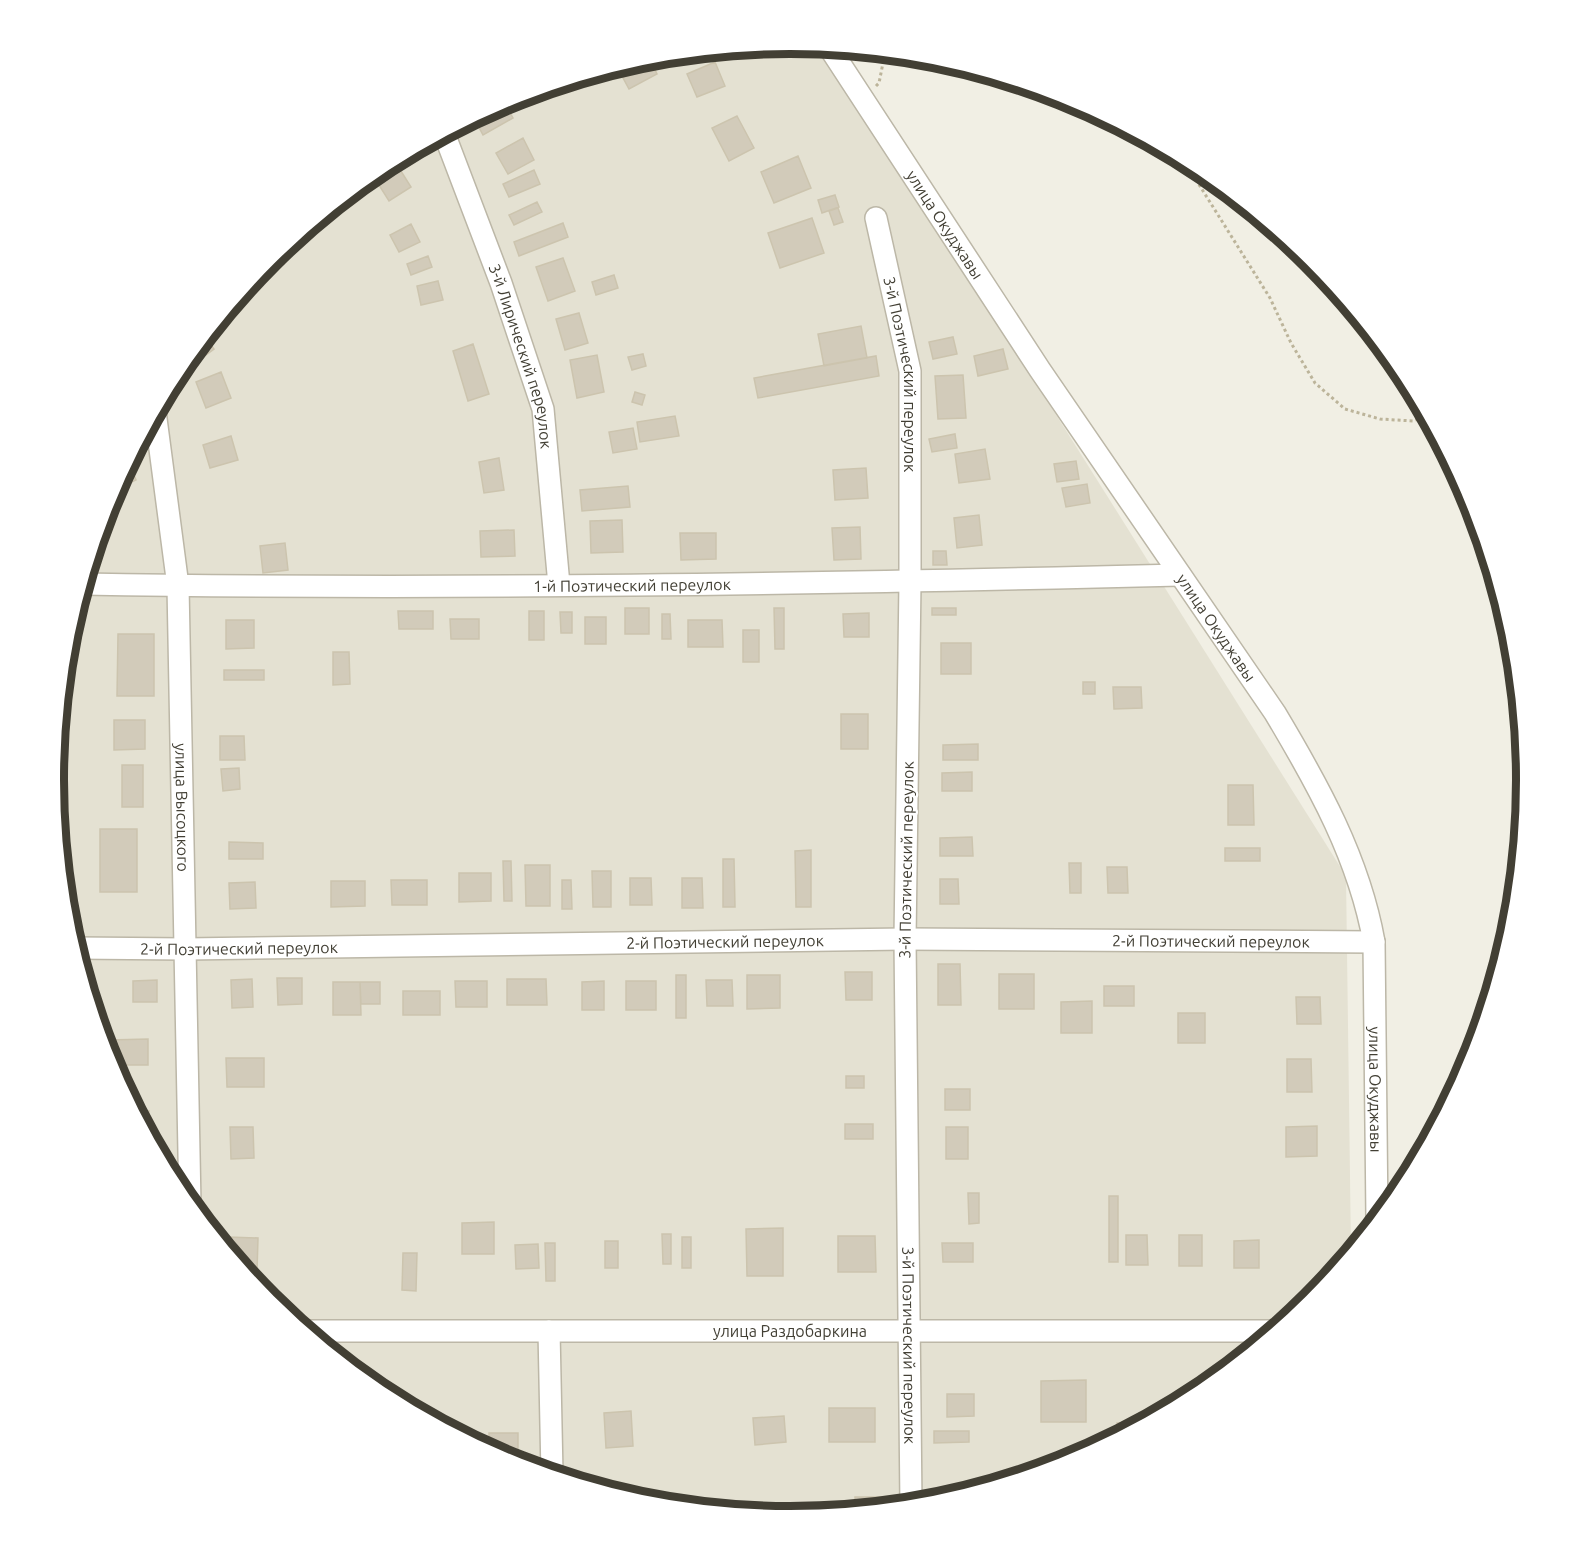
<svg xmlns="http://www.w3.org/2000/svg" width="1579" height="1560" viewBox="0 0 1579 1560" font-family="Ubuntu,sans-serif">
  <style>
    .residential { fill: #e4e1d2 }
    .building { fill: #d2cbba; stroke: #ccc4ae; stroke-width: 1.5 }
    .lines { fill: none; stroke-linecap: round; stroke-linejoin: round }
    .minor-casing { stroke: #bcb7a7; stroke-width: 24 }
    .path { stroke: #bcb49a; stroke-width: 3; stroke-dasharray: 3 3; stroke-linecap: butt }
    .minor { stroke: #fff; stroke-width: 21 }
    .labels { text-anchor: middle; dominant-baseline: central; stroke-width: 4.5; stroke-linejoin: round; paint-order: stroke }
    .street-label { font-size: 16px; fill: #423f34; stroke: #fff }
    .rim { fill: none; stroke: #423f34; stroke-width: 8 }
  </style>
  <rect width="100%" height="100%" fill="#f1efe4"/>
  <!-- residential -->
  <path class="residential" d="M790,44L825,47L1346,876L1351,1251L1310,1301L1198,1393L1071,1461L933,1502L789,1516L645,1502L507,1460L380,1392L268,1301L177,1189L109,1062L67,923L53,780L67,636L109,498L177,371L269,259L381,167L508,99L646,58Z"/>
  <!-- building -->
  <path class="building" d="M651,61L657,74L629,89L622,76Z
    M715,62L725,86L697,97L687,74Z
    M504,102L513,118L483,135L474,118Z
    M737,116L754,148L729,161L712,128Z
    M523,138L534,160L508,174L496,153Z
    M798,156L811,188L774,203L761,172Z
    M394,160L411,187L389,201L372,174Z
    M534,170L540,184L509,197L503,184Z
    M835,195L839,207L822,213L818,200Z
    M537,202L542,212L514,225L509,215Z
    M838,208L843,222L834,225L829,211Z
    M812,218L824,253L780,268L768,233Z
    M563,223L568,237L519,256L514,242Z
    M411,224L420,242L399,252L390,235Z
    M428,256L432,267L411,275L407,264Z
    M563,258L575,291L548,301L536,267Z
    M614,275L618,288L596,295L592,282Z
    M438,281L443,300L421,305L417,286Z
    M579,313L588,343L565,350L556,319Z
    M861,326L867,358L824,366L818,334Z
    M205,337L214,349L195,363L189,356Z
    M953,337L957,354L933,359L929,342Z
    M473,344L489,394L468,401L453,351Z
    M1003,349L1008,369L978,376L974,356Z
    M643,354L646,366L632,370L628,357Z
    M597,355L604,392L577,398L570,360Z
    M876,356L879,376L758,398L754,378Z
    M221,372L231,398L206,408L196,382Z
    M963,375L966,418L938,419L935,376Z
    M635,392L645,395L642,405L632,402Z
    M675,416L679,436L640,442L637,422Z
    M633,428L637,449L613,453L609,432Z
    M955,434L957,448L932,452L929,439Z
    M231,436L238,460L210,468L203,445Z
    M985,449L990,479L959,483L955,454Z
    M499,458L504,490L484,493L479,462Z
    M1076,461L1079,479L1057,482L1054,464Z
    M128,462L136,480L113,491Z
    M866,468L868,498L835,500L833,470Z
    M1087,484L1090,503L1066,507L1062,488Z
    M628,486L630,507L582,511L580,490Z
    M979,515L982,545L957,548L954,518Z
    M622,520L623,552L591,553L590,521Z
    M860,527L861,559L834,560L832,528Z
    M514,530L515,556L481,557L480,531Z
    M680,533H716V559L681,560Z
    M285,543L288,570L263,573L260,546Z
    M933,551H946L947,565H933Z
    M625,608H649V634H625Z
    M774,608H784V649H775Z
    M932,608H956V615H932Z
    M398,611H433V629H399Z
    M529,611H544V640H529Z
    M560,612H572V633H561Z
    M869,613V637H844L843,614Z
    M662,614H670L671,639H662Z
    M585,617H606V644H585Z
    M450,619H479V639H451Z
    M226,620H254V648L226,649Z
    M688,620H722L723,647H688Z
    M743,630H759V662H743Z
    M118,634H154V696H117Z
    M941,643H971V674H941Z
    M333,652H349L350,684L333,685Z
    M224,670H264V680H224Z
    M1083,682H1095V694H1083Z
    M1113,687H1141L1142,708L1114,709Z
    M841,714H868V749H841Z
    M114,720H145V749L114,750Z
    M220,736H244L245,760H220Z
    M978,744V760H943V745Z
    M122,765H143V807H122Z
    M239,768L240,789L223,791L221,769Z
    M972,772V791H942V773Z
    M1228,785H1253L1254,825H1228Z
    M100,829H137V892H100Z
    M972,837L973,856H940V838Z
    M229,842L263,843V859H229Z
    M1225,848H1260V861H1225Z
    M811,850V907H796L795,851Z
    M723,859H734L735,907H723Z
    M503,861H511L512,901H504Z
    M1069,863H1081V893H1070Z
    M525,865H550V906H526Z
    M1107,867H1127L1128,893H1108Z
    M592,871H611V907H593Z
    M459,873H491V901L459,902Z
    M630,878H651L652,905H630Z
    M682,878H702L703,908H682Z
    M940,879H958L959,904H940Z
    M391,880H427V905H392Z
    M562,880H571L572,909H562Z
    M331,881H365V906L331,907Z
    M255,882L256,908L230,909L229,883Z
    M938,964H960L961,1005H938Z
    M845,972H872V1000H846Z
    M999,974H1034V1009H999Z
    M676,975H686V1018H676Z
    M747,975H780V1008L747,1009Z
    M277,978H302V1004L278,1005Z
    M252,979L253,1007L232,1008L231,980Z
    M507,979H546L547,1005H507Z
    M157,980V1002H133V981Z
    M706,980H732L733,1006H707Z
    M455,981H487V1007H456Z
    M604,981V1010H582V982Z
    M626,981H656V1010H626Z
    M333,982H360L361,1015H333Z
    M360,982H380V1004H361Z
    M1104,986H1134V1006H1104Z
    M403,991H440V1015H403Z
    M1296,997H1320L1321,1024H1297Z
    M1092,1001V1033H1061V1002Z
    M1178,1013H1205V1043H1178Z
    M148,1039V1065H111L109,1040Z
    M226,1058H264V1087H227Z
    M1287,1059H1311L1312,1092H1287Z
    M846,1076H864V1088H846Z
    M945,1089H970V1110H945Z
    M135,1110L149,1111L146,1132Z
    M845,1124H873V1139H845Z
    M1317,1126V1156L1286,1157V1127Z
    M230,1127H253L254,1158L231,1159Z
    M946,1127H968V1159H946Z
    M968,1193H979V1223L969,1224Z
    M1109,1196H1118V1262H1109Z
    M494,1222V1254H462V1223Z
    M783,1228V1276H747L746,1229Z
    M662,1234H671V1264H663Z
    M1126,1235H1147L1148,1265H1126Z
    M1179,1235H1202V1266H1179Z
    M838,1236H875L876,1272H838Z
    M228,1237L258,1238L257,1272H245L227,1250Z
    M682,1237H691V1268H682Z
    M1259,1240V1268H1234V1241Z
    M605,1241H618V1268H605Z
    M545,1243H555V1281H546Z
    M942,1243H973V1262H943Z
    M538,1244L539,1268L516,1269L515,1245Z
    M403,1253H417L416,1291L402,1290Z
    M1086,1380V1422H1041V1381Z
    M947,1394H974V1416L947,1417Z
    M829,1408H875V1442H829Z
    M631,1411L633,1446L606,1448L604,1413Z
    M784,1416L786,1442L755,1445L753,1418Z
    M1142,1422L1120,1434H1117V1423Z
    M934,1431H969V1442L934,1443Z
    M489,1433H518V1460L506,1459L489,1450Z
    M855,1497H883V1507L855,1510Z"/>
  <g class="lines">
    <defs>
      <g id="minor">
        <path id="s1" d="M829,47L1040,370L1275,713C1318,785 1359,858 1374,942L1377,1219"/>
        <path id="s2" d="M442,135L447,141L501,283L543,409L559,585"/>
        <path id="s3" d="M876,218L910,371V582L905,939L911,1505"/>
        <path id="s4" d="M155,411L178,586L190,1205"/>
        <path id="s5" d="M83,584C448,590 814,584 1180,575"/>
        <path id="s6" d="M75,948L186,949L905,939L1374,942"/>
        <path id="s7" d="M306,1331H1274"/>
        <path d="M549,1331L552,1474"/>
      </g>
    </defs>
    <!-- minor casing -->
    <use href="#minor" class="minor-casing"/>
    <!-- path -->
    <path class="path" d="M876,86L879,83L885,53
      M1183,159L1270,298L1291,343L1315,383L1345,409L1380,419L1413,421L1426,416"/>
    <!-- minor -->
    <use href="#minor" class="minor"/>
  </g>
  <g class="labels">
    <!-- street labels -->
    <g class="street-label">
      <text stroke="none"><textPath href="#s1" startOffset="212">улица Окуджавы</textPath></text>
      <text stroke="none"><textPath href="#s2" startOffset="236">3-й Лирический переулок</textPath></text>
      <text stroke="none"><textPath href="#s3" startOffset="159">3-й Поэтический переулок</textPath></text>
      <text stroke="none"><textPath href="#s5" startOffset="549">1-й Поэтический переулок</textPath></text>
      <text stroke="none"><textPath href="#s1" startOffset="698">улица Окуджавы</textPath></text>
      <text stroke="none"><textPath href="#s4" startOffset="398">улица Высоцкого</textPath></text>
      <text transform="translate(906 860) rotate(-89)">3-й Поэтический переулок</text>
      <text stroke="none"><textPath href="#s6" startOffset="650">2-й Поэтический переулок</textPath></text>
      <text stroke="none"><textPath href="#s6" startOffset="1136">2-й Поэтический переулок</textPath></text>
      <text stroke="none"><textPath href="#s6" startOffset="164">2-й Поэтический переулок</textPath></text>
      <text stroke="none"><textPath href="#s1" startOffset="1200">улица Окуджавы</textPath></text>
      <text stroke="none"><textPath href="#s7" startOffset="484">улица Раздобаркина</textPath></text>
      <text stroke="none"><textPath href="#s3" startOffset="1131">3-й Поэтический переулок</textPath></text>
    </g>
  </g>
  <!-- crop -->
  <path d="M0 0H1579V1560H0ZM64 780a726 726 0 1 1 1452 0a726 726 0 1 1-1452 0Z" fill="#fff" fill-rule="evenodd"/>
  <path class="rim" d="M64 780a726 726 0 1 1 1452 0a726 726 0 1 1-1452 0Z"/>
</svg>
